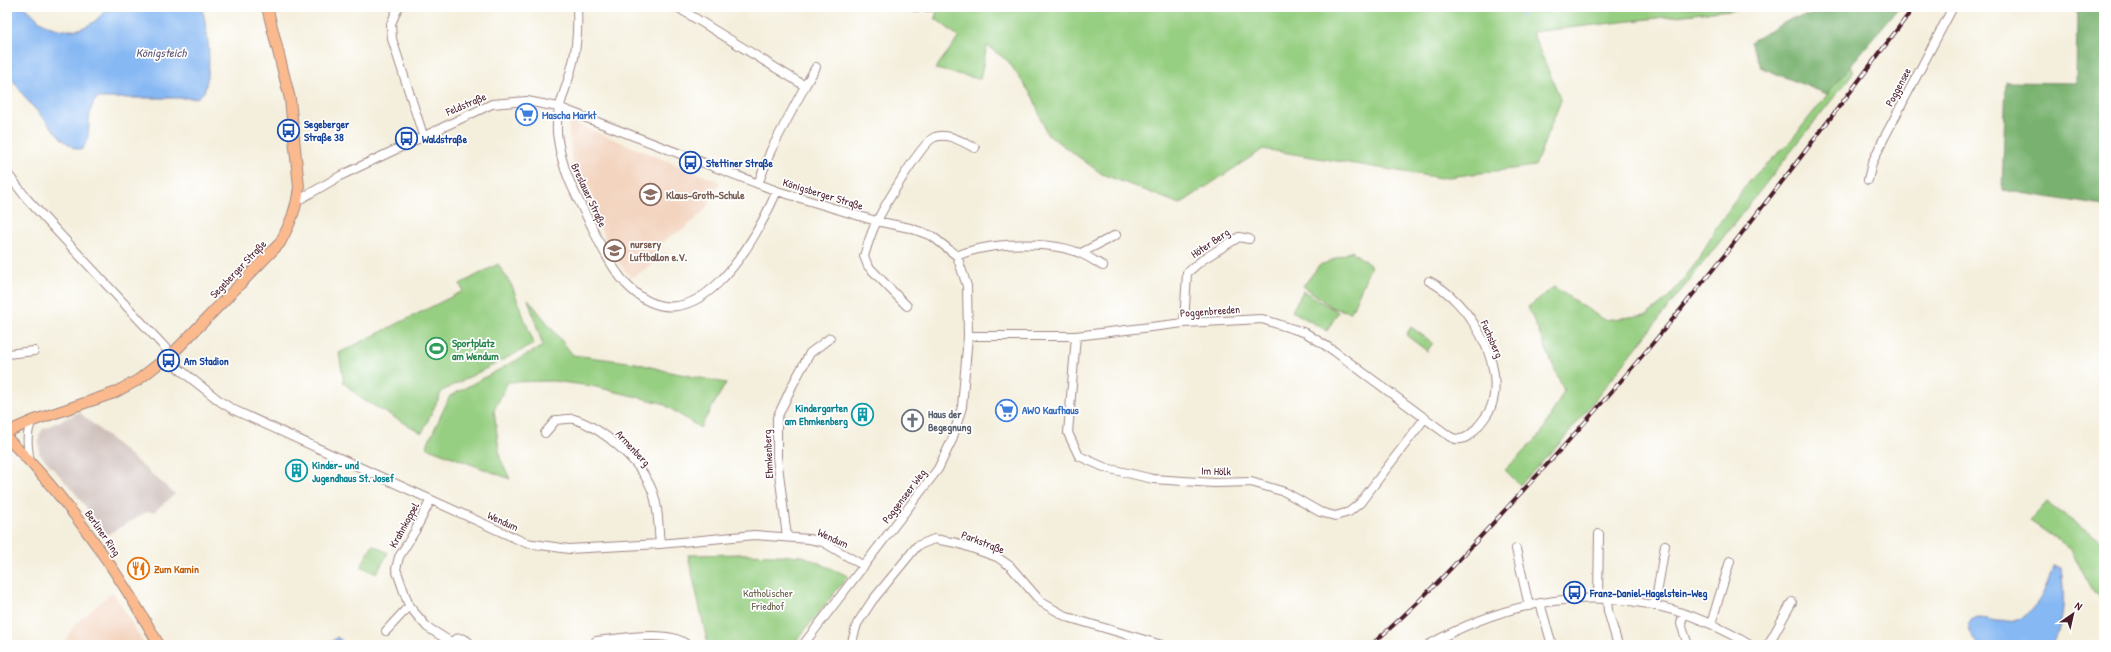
<svg xmlns="http://www.w3.org/2000/svg" width="2111" height="652" viewBox="0 0 2111 652" font-family="'Patrick Hand',sans-serif">
  <style>
    .built { fill: #f3d4bf }
    .industrial { fill: #cfc0bb }
    .green { fill: #97cf82; stroke: #707756 }
    .forest { fill: #79b270; stroke: #62684e }
    .water { fill: #86b8f3; stroke: #686c8f }
    .lines { fill: none; stroke-linecap: round; stroke-linejoin: round }
    .stream { stroke: #86b8f3; stroke-width: 2.5 }
    .minor-casing { stroke: #9f8784; stroke-width: 10 }
    .major-casing { stroke: #9f8784; stroke-width: 12 }
    .minor { stroke: #fff; stroke-width: 8 }
    .major { stroke: #fbba8d; stroke-width: 10 }
    .rail-casing { stroke: #4a1f2b; stroke-width: 4 }
    .rail { stroke: #fff; stroke-width: 2.5; stroke-dasharray: 8; stroke-linecap: butt }
    .labels { text-anchor: middle; dominant-baseline: central; stroke-width: 3.5; stroke-linejoin: round; paint-order: stroke }
    .street-label { font-size: 11px; fill: #4a1f2b; stroke: #fff }
    .shop-label { font-size: 11px; font-weight: bold; fill: #366cbe; stroke: #fff; text-anchor: start }
    .transit-label { font-size: 11px; font-weight: bold; fill: #164399; stroke: #fff; text-anchor: start }
    .education-label { font-size: 11px; font-weight: bold; fill: #785e54; stroke: #fff; text-anchor: start }
    .leisure-label { font-size: 11px; font-weight: bold; fill: #27864d; stroke: #fff; text-anchor: start }
    .culture-label { font-size: 11px; font-weight: bold; fill: #0d838f; stroke: #fff; text-anchor: end }
    .worship-label { font-size: 11px; font-weight: bold; fill: #5b616d; stroke: #fff; text-anchor: start }
    .food-label { font-size: 11px; font-weight: bold; fill: #c56008; stroke: #fff; text-anchor: start }
    .park-label { font-size: 11px; fill: #655d49; stroke: #fff }
    .water-label { font-size: 12px; font-style: italic; fill: #5f5571; stroke: #fff }
  </style>
  <rect width="100%" height="100%" fill="#fff"/>
  <filter id="ink" filterUnits="userSpaceOnUse"><feTurbulence type="fractalNoise" baseFrequency=".025" numOctaves="2"/><feDisplacementMap in="SourceGraphic" scale="8" xChannelSelector="R" yChannelSelector="G"/><feConvolveMatrix kernelMatrix="1 2 1 2 8 2 1 2 1" color-interpolation-filters="sRGB"/></filter>
  <filter id="wash" filterUnits="userSpaceOnUse"><feTurbulence type="fractalNoise" baseFrequency=".012" numOctaves="4" result="noise"/><feDisplacementMap in="SourceGraphic" scale="16" xChannelSelector="R" yChannelSelector="G"/><feGaussianBlur stdDeviation="0.9" result="paint"/><feColorMatrix in="noise" values="0 0 0 0 0 0 0 0 0 0 0 0 0 0 0 0 0 1.4 0 .05"/><feComposite in="paint" operator="in"/></filter>
  <g filter="url(#wash)">
    <rect width="100%" height="100%" fill="#f4efdd"/>
    <!-- built -->
    <path class="built" d="M568,121L720,182L706,209L684,229L664,240L659,247L658,261L631,278L614,256L593,213L571,156Z
      M113,592L145,645H63L74,625Z"/>
    <!-- industrial -->
    <path class="industrial" d="M79,412L175,494L154,512H147L107,535L72,489L39,453V435L43,429Z"/>
    <!-- green -->
    <path class="green" d="M938,7H1756L1532,32L1561,100L1535,166L1441,178L1263,149L1180,204L1102,174L1047,134L1033,97L1008,61L987,46L980,79L935,69L959,37L935,18Z
      M1850,66L1853,73L1564,439L1520,485L1505,470L1541,434L1564,391L1528,307L1554,287L1604,320L1647,315L1669,298L1699,259L1715,229L1749,181L1788,144Z
      M1352,251L1371,266L1351,312L1333,308L1303,286L1319,266Z
      M498,264L512,286L534,344L442,391L422,433L362,399L344,383L339,353L463,291L460,284Z
      M1303,291L1338,312L1327,331L1292,311Z
      M528,299L573,355L636,363L670,372L726,383L700,428L662,403L592,386L553,381L508,382L494,410L500,458L510,479L426,447L450,396L543,346Z
      M1411,327L1433,343L1427,351L1406,335Z
      M2047,502L2104,543V597L2093,593L2071,549L2030,521Z
      M373,545L388,553L376,574L361,566Z
      M746,554L803,556L848,576L793,645H708L688,555Z"/>
    <!-- forest -->
    <path class="forest" d="M1857,7H1899L1827,94L1762,68L1750,42L1793,18Z
      M2077,7H2104V206L2002,190L2006,82L2076,83Z"/>
    <!-- water -->
    <path class="water" d="M7,7C12,7 18,6 23,7C28,8 35,17 40,21C64,37 92,32 107,7H202C208,34 213,65 204,92L197,98H98C83,109 95,137 81,150L74,148L63,140L27,100L7,72Z
      M2053,566L2061,567C2064,593 2067,624 2050,645H1979C1973,637 1967,631 1970,621C1978,615 1987,620 1997,621C2031,625 2045,595 2053,566Z
      M337,637L342,641L343,645H328Z"/>
    <g class="lines">
      <!-- stream -->
      <path class="stream" d="M1520,7L1522,16"/>
    </g>
  </g>
  <g filter="url(#ink)">
    <g class="lines">
      <defs>
        <path id="minor" d="M398,7L391,24L392,39L423,135
          M577,7C578,28 577,50 571,70C565,93 553,115 558,140C563,174 577,197 592,227C601,247 611,267 626,284C693,354 754,243 777,191
          M677,7L805,86L771,150L758,184
          M915,7H918
          M924,7H931
          M805,86L816,67
          M7,173L28,200L171,354L178,368L221,402L234,410L526,543L569,549L660,544L754,535L809,539L823,542L864,566
          M1868,180L1872,163L1883,140L1953,7
          M297,201L342,175L492,104L527,101L558,107L777,191L876,221L910,228L932,236L957,256L967,286L968,336L962,407L952,440L938,469L803,645
          M1081,253L1116,235
          M957,256C987,242 1051,240 1082,254C1089,257 1096,262 1103,266
          M907,306L868,266L864,256C868,244 871,232 877,221C884,207 923,140 935,137C948,132 964,143 975,148
          M1184,323L1187,273L1202,260L1239,237L1249,239
          M968,336H1076L1184,323L1262,319L1306,333L1334,351L1449,436C1458,442 1466,439 1473,432C1480,424 1487,417 1491,407C1507,364 1468,300 1429,281
          M1076,336L1068,433L1079,456L1106,468L1153,479L1214,483L1251,482L1285,492L1320,512L1335,516L1349,512L1360,503L1425,418
          M7,354L34,351
          M545,433L556,420C561,420 569,418 574,419C603,428 641,462 652,490C659,507 658,526 660,544
          M30,463C28,448 25,435 32,421
          M430,501L415,531L399,557L396,569L409,606L427,627L451,642
          M787,537L777,457V418L793,384L810,353L830,338
          M1516,549L1529,606
          M1598,597L1599,534
          M1607,598L1608,611L1618,645
          M1540,603L1552,645
          M1655,606L1665,545
          M1683,614L1681,624L1688,645
          M1711,624L1730,561
          M386,631L409,606
          M596,641C618,639 671,629 687,645
          M449,645C455,636 465,636 471,645
          M851,645L857,624L872,601L917,546L934,539L957,543L997,557L1010,566L1041,602L1067,617L1162,645
          M1428,645C1532,586 1646,580 1750,645
          M1768,645L1792,602"/>
        <path id="major" d="M7,432L32,421L114,393L138,380L175,351L280,243C290,224 297,208 299,187L290,99L267,7
          M7,438C69,499 117,570 159,645"/>
      </defs>
      <!-- minor casing -->
      <use href="#minor" class="minor-casing"/>
      <!-- major casing -->
      <use href="#major" class="major-casing"/>
      <!-- minor -->
      <use href="#minor" class="minor"/>
      <!-- major -->
      <use href="#major" class="major"/>
      <defs>
        <path id="rail" d="M1371,645C1423,601 1470,548 1516,498C1662,343 1787,177 1914,7"/>
      </defs>
      <!-- rail casing -->
      <use href="#rail" class="rail-casing"/>
      <!-- rail -->
      <use href="#rail" class="rail"/>
    </g>
  </g>
  <!-- icons -->
  <defs>
    <symbol id="supermarket-ring" viewBox="-11 -11 22 22"><circle r="9.5" fill="#fff" stroke="#3f7fe0" stroke-width="1.5"/><path d="M-6-5.5h2.5l.6 2H6L4.5 2H-2.5L-4.4-4H-6ZM-1.5 3.2a1.3 1.3 0 1 0 .1 0ZM3 3.2a1.3 1.3 0 1 0 .1 0Z" fill="#3f7fe0"/></symbol>
    <symbol id="bus-ring" viewBox="-11 -11 22 22"><circle r="9.5" fill="#fff" stroke="#1a4fb4" stroke-width="1.5"/><path d="M-5-6H5V4H4V6H2V4H-2V6H-4V4H-5ZM-3.5-4V0h7V-4ZM-3.5 1.2v1.5H-2V1.2ZM2 1.2v1.5H3.5V1.2Z" fill="#1a4fb4"/></symbol>
    <symbol id="school-ring" viewBox="-11 -11 22 22"><circle r="9.5" fill="#fff" stroke="#8d6e63" stroke-width="1.5"/><path d="M0-5L7-2L0 1L-7-2ZM-4 1L0 2.5L4 1V4Q0 6-4 4Z" fill="#8d6e63"/></symbol>
    <symbol id="stadium-ring" viewBox="-11 -11 22 22"><circle r="9.5" fill="#fff" stroke="#2e9e5b" stroke-width="1.5"/><path d="M0-5a6.5 5 0 1 0 0 10a6.5 5 0 1 0 0-10ZM-3.5-1.8h7v3.6h-7Z" fill="#2e9e5b"/></symbol>
    <symbol id="building-ring" viewBox="-11 -11 22 22"><circle r="9.5" fill="#fff" stroke="#0f9aa8" stroke-width="1.5"/><path d="M-4-6H4V6H1V3H-1V6H-4ZM-2.5-4.3h1.7v1.8h-1.7ZM.8-4.3h1.7v1.8H.8ZM-2.5-1h1.7V.8h-1.7ZM.8-1h1.7V.8H.8Z" fill="#0f9aa8"/></symbol>
    <symbol id="church-ring" viewBox="-11 -11 22 22"><circle r="9.5" fill="#fff" stroke="#6b7280" stroke-width="1.5"/><path d="M-1.2-6h2.4v3.5h3.3v2.4h-3.3V6h-2.4V-.1h-3.3v-2.4h3.3Z" fill="#6b7280"/></symbol>
    <symbol id="restaurant-ring" viewBox="-11 -11 22 22"><circle r="9.5" fill="#fff" stroke="#e8710a" stroke-width="1.5"/><path d="M-5-6h1v4h1v-4h1v4h1v-4h1v5L-1.5 .5V6h-2V.5L-5-1ZM5-6V6H3V1.5H1.5Q1.5-4 5-6Z" fill="#e8710a"/></symbol>
  </defs>
  <g fill-rule="evenodd">
    <use href="#supermarket-ring" x="514" y="102" width="25" height="25"/>
    <use href="#bus-ring" x="276" y="118" width="25" height="25"/>
    <use href="#bus-ring" x="394" y="126" width="25" height="25"/>
    <use href="#bus-ring" x="678" y="150" width="25" height="25"/>
    <use href="#school-ring" x="638" y="182" width="25" height="25"/>
    <use href="#school-ring" x="602" y="238" width="25" height="25"/>
    <use href="#stadium-ring" x="424" y="336" width="25" height="25"/>
    <use href="#bus-ring" x="156" y="348" width="25" height="25"/>
    <use href="#supermarket-ring" x="994" y="398" width="25" height="25"/>
    <use href="#building-ring" x="850" y="402" width="25" height="25"/>
    <use href="#church-ring" x="900" y="408" width="25" height="25"/>
    <use href="#building-ring" x="284" y="458" width="25" height="25"/>
    <use href="#restaurant-ring" x="126" y="556" width="25" height="25"/>
    <use href="#bus-ring" x="1562" y="580" width="25" height="25"/>
  </g>
  <g class="labels">
    <!-- street labels -->
    <g class="street-label">
      <text transform="translate(1898 87) rotate(-62)">Poggensee</text>
      <text transform="translate(466 104) rotate(-23)">Feldstraße</text>
      <text transform="translate(823 194) rotate(17)">Königsberger Straße</text>
      <text transform="translate(589 195) rotate(65)">Breslauer Straße</text>
      <text transform="translate(1210 243) rotate(-34)">Höter Berg</text>
      <text transform="translate(238 269) rotate(-46)">Segeberger Straße</text>
      <text transform="translate(1210 311) rotate(-4)">Poggenbreeden</text>
      <text transform="translate(1492 339) rotate(66)">Fuchsberg</text>
      <text transform="translate(633 448) rotate(47)">Armenberg</text>
      <text transform="translate(768 454) rotate(-93)">Ehmkenberg</text>
      <text transform="translate(1216 471) rotate(2)">Im Hölk</text>
      <text transform="translate(904 496) rotate(-53)">Poggenseer Weg</text>
      <text transform="translate(503 521) rotate(24)">Wendum</text>
      <text transform="translate(404 525) rotate(-61)">Krahnkoppel</text>
      <text transform="translate(103 533) rotate(55)">Berliner Ring</text>
      <text transform="translate(833 538) rotate(24)">Wendum</text>
      <text transform="translate(983 542) rotate(21)">Parkstraße</text>
    </g>
    <!-- shop labels -->
    <g class="shop-label">
      <text x="542" y="115">Mascha Markt</text>
      <text x="1022" y="410">AWO Kaufhaus</text>
    </g>
    <!-- transit labels -->
    <g class="transit-label">
      <text x="304" y="124">Segeberger<tspan x="304" dy="13">Straße 38</tspan></text>
      <text x="422" y="139">Waldstraße</text>
      <text x="706" y="163">Stettiner Straße</text>
      <text x="184" y="361">Am Stadion</text>
      <text x="1590" y="593">Franz-Daniel-Hagelstein-Weg</text>
    </g>
    <!-- education labels -->
    <g class="education-label">
      <text x="666" y="195">Klaus-Groth-Schule</text>
      <text x="630" y="244">nursery<tspan x="630" dy="13">Luftballon e.V.</tspan></text>
    </g>
    <!-- leisure labels -->
    <g class="leisure-label">
      <text x="452" y="343">Sportplatz<tspan x="452" dy="13">am Wendum</tspan></text>
    </g>
    <!-- culture labels -->
    <g class="culture-label">
      <text x="848" y="408">Kindergarten<tspan x="848" dy="13">am Ehmkenberg</tspan></text>
      <text x="312" y="465" text-anchor="start">Kinder- und<tspan x="312" dy="13">Jugendhaus St. Josef</tspan></text>
    </g>
    <!-- worship labels -->
    <g class="worship-label">
      <text x="928" y="414">Haus der<tspan x="928" dy="13">Begegnung</tspan></text>
    </g>
    <!-- food labels -->
    <g class="food-label">
      <text x="154" y="569">Zum Kamin</text>
    </g>
    <!-- park labels -->
    <g class="park-label">
      <text x="768" y="593">Katholischer<tspan x="768" dy="13">Friedhof</tspan></text>
    </g>
    <!-- water labels -->
    <g class="water-label">
      <text x="161" y="52">Königsteich</text>
    </g>
  </g>
  <!-- margin -->
  <rect width="2111" height="652" fill="none" stroke="#fff" stroke-width="24"/>
  <!-- north arrow -->
  <g transform="translate(2073 614) rotate(34)" stroke="#ffffff" stroke-width="3" paint-order="stroke">
  <path d="M0-3L7 15L0 10L-7 15Z" fill="#4a1f2b"/>
  <text y="-6" font-size="11" font-weight="bold" text-anchor="middle" fill="#4a1f2b">N</text>
  </g>
</svg>
